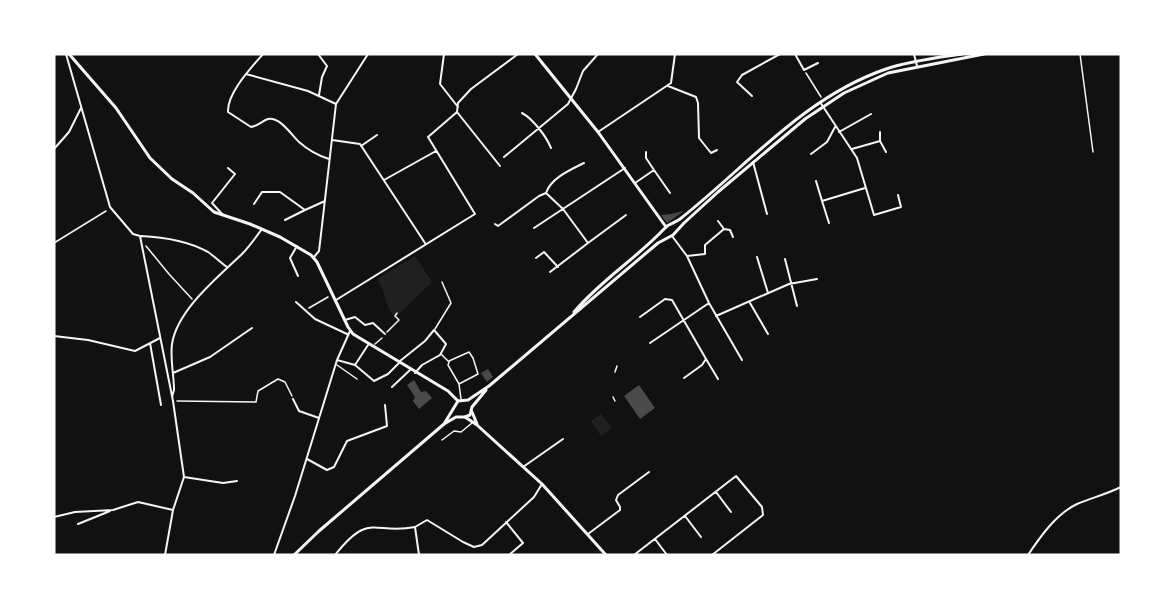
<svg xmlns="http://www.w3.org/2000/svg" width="1175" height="609" viewBox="0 0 1175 609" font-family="'Roboto Condensed',sans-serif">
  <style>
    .green { fill: #202020 }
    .building { fill: #4a4a4a }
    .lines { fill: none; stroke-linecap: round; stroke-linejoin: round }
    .path { stroke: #f5f5f5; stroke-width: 1.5 }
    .service { stroke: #f5f5f5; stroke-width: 1.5 }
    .pedestrian { stroke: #f5f5f5; stroke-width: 1.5 }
    .minor { stroke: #f5f5f5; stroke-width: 2 }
    .tertiary { stroke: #f5f5f5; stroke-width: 3 }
    .secondary { stroke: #f5f5f5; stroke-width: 3 }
  </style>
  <rect width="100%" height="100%" fill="#111"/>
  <!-- green -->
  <path class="green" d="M415,256L432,282L395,318C385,307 386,291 377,279Z
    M601,414L612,428L601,436L591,421Z"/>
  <!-- building -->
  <path class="building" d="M684,211L667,223L661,215L671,214Z
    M488,369L493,377L487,382L481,373Z
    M414,380L421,392L426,391L432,398L419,409L413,401L415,397L407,385Z
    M639,385L655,408L640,419L624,396Z"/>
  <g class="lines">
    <!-- path -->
    <path class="path" d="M806,73L821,97
      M54,243L106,211
      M146,246L169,274L192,299
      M309,308L328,297
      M387,332L399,320L395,316L397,313
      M375,344L382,338
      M177,401L256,402L258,391L278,379L285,382L292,396"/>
    <!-- service -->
    <path class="service" d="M1080,54L1093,152
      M441,354L448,361
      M449,361L469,352L473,358L478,374L459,384
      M449,362L448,365L459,384L461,399
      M337,365L357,379
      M442,440L454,431L461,432L472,423"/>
    <!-- pedestrian -->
    <path class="pedestrian" d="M435,329L451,303L442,282
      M615,372L617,366
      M613,397L615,401"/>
    <!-- minor -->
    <path class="minor" d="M66,54L110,207L133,234L140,236L173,401L184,477L173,510L165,555
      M263,54C251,68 227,93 228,112L251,127C258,126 262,121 268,119C281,117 292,136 299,142C307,149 319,156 329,159
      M318,54L327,66L322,77L319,95
      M444,54L440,84L458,107
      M795,54L804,70L818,63
      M914,54L917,66
      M246,74L308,91L336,104
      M668,86L696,97L698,103L699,138L711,153L717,150
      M752,96L737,82L742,75L780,54
      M820,102L857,158L874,215L901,207L898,195
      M457,112L500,166
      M522,113C533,119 546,136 551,148
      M598,132L671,83L675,54
      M839,132L871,114
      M880,132V141L886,152
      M332,140L360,144L425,243
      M361,146L377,135
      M54,149L69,132L81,108
      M852,149L880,141
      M811,154L827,142L835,127
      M504,157L568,104L576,89L583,71L598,54
      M753,162L767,214
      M654,170L670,193
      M384,180L436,151
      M816,181L822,201
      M635,183L654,170L646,158V152
      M546,193C551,178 570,170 584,163
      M254,204L262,192H280L305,210L325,201
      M223,215L212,203L235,174L228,168
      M285,220L305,210
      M718,221L724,229L730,230L733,237
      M829,223L822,201L865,188
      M495,224L498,226L539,196L546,193L563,209L588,243L626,215
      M534,228L625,168
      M141,236C163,237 188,241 208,252C214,256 220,262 227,267
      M672,236L687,256L709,303L742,360
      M297,246L290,258L298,276
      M687,256L705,254V245L724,229
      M314,257L319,251L321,234L336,104L368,54
      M757,257L768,293
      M536,258L544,252L558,267
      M785,259L797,306
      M550,272L588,243
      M336,300L475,214L428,137L457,112L458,103L471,89L518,54
      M296,302L315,319L347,334
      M750,303L768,334
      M716,316L789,284L817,279
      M640,317L665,299L672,300L706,359L702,365L684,378
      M345,320L355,317L365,325L373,323L385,334
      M54,336L88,340L135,351L160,338
      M150,343L161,405
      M650,343L709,303
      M706,359L718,379
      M337,360L355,365L368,345
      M400,361L425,341L434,330L446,344L440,355L422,365L415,373
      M355,365L374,381L388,374L399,363
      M173,373L210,357L252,328
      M392,387L410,370
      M172,397L174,390C174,375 170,359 172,344C177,310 218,277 242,254C249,247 256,237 262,229
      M293,399L299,411L319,418
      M307,459L327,470L334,467L347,441L387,426L385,405
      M523,467L563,439
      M184,477L223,483L237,481
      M716,492L731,512
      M685,516L701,537
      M54,517L75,512L113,510L138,502L173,510
      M506,522L523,543L509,555
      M78,524L110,511
      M588,534L620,510V507L616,500L618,495L649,472
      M655,539L667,555
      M274,555L295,496L337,360L350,331
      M335,555C370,511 373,535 415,527
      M419,555L415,527L427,520L463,542L474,547L482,545L534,497L542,484
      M634,555L736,476L762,507L763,515L712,555
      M1028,555C1040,537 1056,514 1077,504C1091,498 1107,494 1121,487"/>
    <!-- tertiary -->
    <path class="tertiary" d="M69,54L116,108L150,158L172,179L193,193L214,212L250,224L280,237L311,255L317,262L348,327L353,334L448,391L458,401
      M535,54L598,132L666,227
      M472,412L477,424
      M465,417L477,425L542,484L606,555"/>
    <!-- secondary -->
    <path class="secondary" d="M574,312C601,280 637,258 665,228C668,224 675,223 680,219C746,167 804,97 886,69C910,61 936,58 962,54
      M444,424L458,401L468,400L489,386L658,243L673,235L684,223L718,192L805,119L844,93L888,73L984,54
      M294,555L319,531L444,424L456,417H465L470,415L472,407L486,390"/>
  </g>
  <!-- border -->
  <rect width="1175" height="609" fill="none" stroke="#ffffff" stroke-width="111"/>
</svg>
